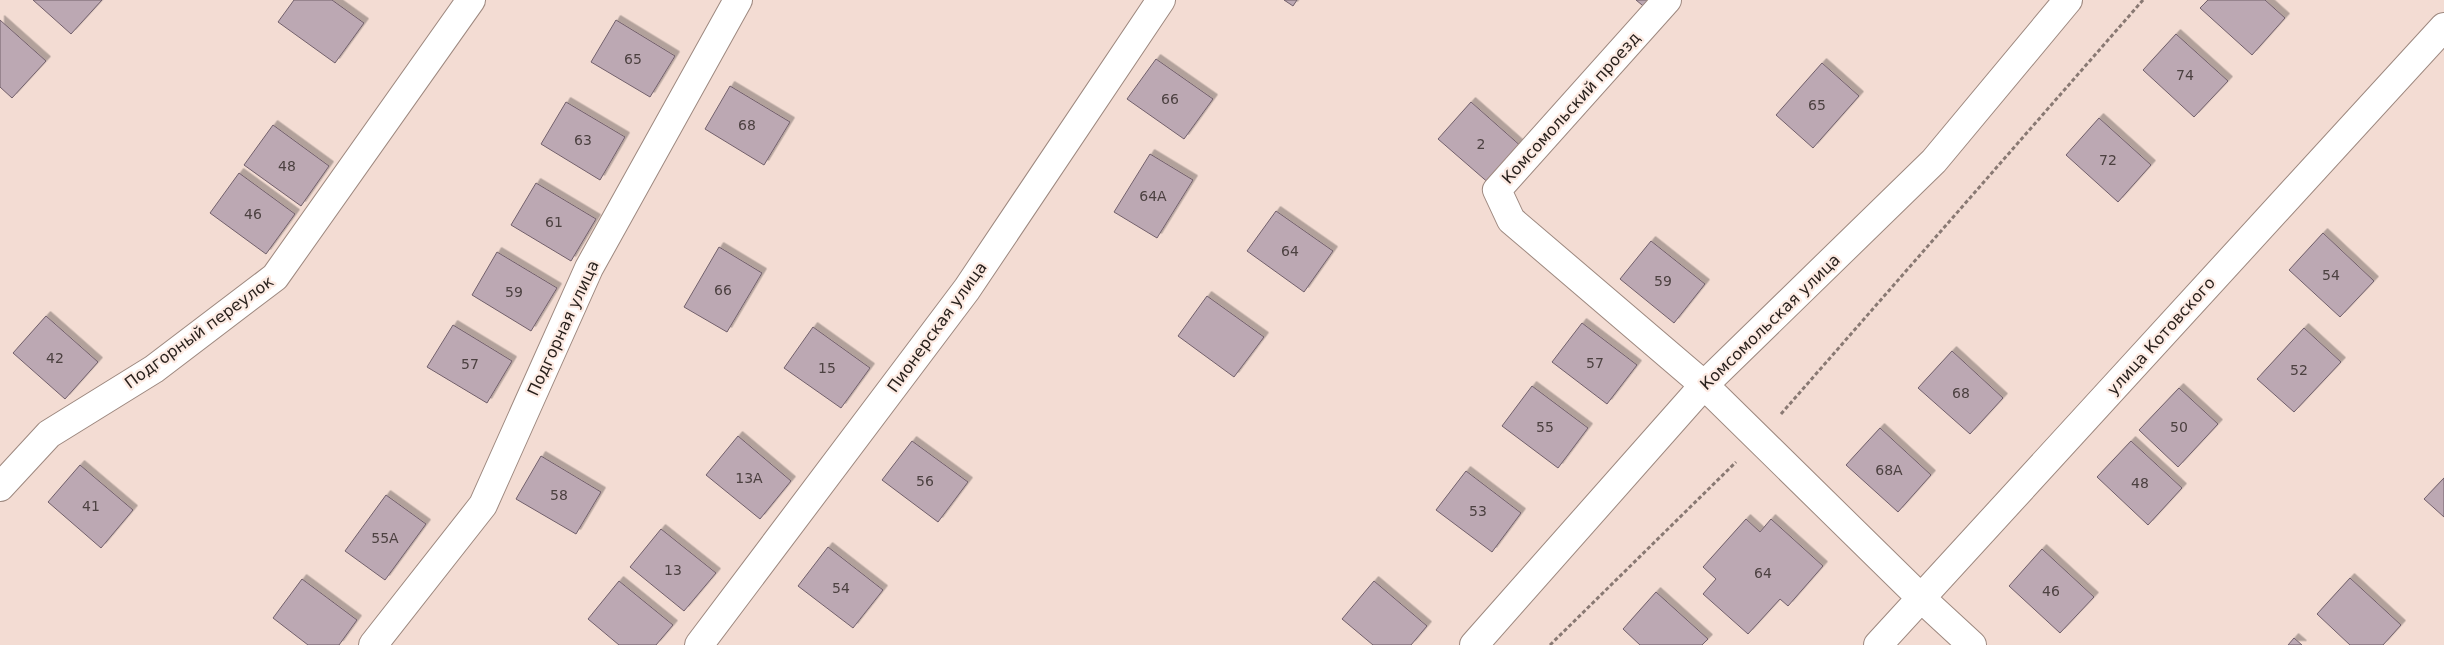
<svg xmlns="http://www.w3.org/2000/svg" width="2444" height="645" viewBox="0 0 2444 645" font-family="'DejaVu Sans',sans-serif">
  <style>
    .building { fill: #bca8b3; stroke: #72606b; filter: url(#shadow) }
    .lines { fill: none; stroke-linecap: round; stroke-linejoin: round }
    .minor-casing { stroke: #9d887f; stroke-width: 30 }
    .path { stroke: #897973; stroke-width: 3; stroke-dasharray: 4 2.5; stroke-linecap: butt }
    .minor { stroke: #fff; stroke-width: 28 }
    .labels { text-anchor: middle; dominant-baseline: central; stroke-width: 4.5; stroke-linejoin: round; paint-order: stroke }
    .number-label { font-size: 14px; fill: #4c4141 }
    .street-label { font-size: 16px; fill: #271f1b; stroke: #fdebe3 }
  </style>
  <defs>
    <filter id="shadow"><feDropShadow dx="4.5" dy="-4.5" stdDeviation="0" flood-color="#0004"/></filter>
  </defs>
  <rect width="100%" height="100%" fill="#f3dcd3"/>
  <!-- building -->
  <path class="building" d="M33,0H102L71,34Z
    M294,0H332L364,23L335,63L278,22Z
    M1284,0H1297L1293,6Z
    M1636,0H1656L1648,10Z
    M2208,0H2265L2285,18L2252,55L2200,8Z
    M0,20L46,61L12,98L0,87Z
    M616,20L675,56L650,97L591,62Z
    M2176,34L2228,81L2194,117L2143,70Z
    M1156,59L1213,99L1184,139L1127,99Z
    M1822,63L1859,96L1813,148L1776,115Z
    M730,86L790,122L764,165L705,129Z
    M566,102L625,137L600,180L541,144Z
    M1471,102L1523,148L1491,185L1438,139Z
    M2099,118L2151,165L2118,202L2066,155Z
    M273,125L329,166L301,206L244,165Z
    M1150,154L1193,180L1157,238L1114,212Z
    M239,173L295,214L266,254L210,213Z
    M536,183L596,219L571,261L511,225Z
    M1276,211L1333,251L1304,292L1247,251Z
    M2323,233L2374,281L2340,317L2289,270Z
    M1651,241L1705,284L1674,323L1620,279Z
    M719,247L762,273L727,332L684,307Z
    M497,252L557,288L531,331L472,295Z
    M1207,296L1264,337L1234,377L1178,336Z
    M46,316L98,362L65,399L13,353Z
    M1582,323L1637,365L1607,404L1552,362Z
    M453,325L512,361L487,403L427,367Z
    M813,327L870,368L841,408L784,368Z
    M2304,328L2341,362L2294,412L2257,379Z
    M1952,351L2003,398L1970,434L1918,388Z
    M1532,386L1588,428L1558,468L1502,426Z
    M2179,388L2218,424L2178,467L2139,430Z
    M1880,428L1931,475L1898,512L1846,465Z
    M738,436L791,481L760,519L706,475Z
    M912,441L968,482L938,522L882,480Z
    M2131,441L2182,488L2148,525L2097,477Z
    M541,456L601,492L576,534L516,499Z
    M80,465L133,510L101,548L48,502Z
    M1466,471L1521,513L1492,552L1436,510Z
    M2444,478V517L2424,499Z
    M386,495L426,524L385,580L345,551Z
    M1746,519L1760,532L1771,519L1823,566L1788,606L1780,599L1748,634L1703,594L1716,579L1703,567Z
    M661,529L716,573L684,611L630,567Z
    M828,547L883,590L853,628L798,586Z
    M2042,549L2094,597L2060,633L2009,586Z
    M2350,578L2401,625L2383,645H2350L2317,614Z
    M302,579L357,620L339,645H308L273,618Z
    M619,581L673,625L656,645H619L588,619Z
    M1374,581L1427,626L1411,645H1373L1342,619Z
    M1656,592L1708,639L1702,645H1640L1623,629Z
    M2294,638L2302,645H2288Z"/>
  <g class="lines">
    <defs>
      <path id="minor" d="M1667,0L1497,190L1511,220L1704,385L1921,598L1972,645
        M0,487L49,434L154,369L275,277L471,0
        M373,645L483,505L589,268L738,0
        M699,645L967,289L1161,0
        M1474,645L1704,385L1934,161L2068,0
        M1878,645L2444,27"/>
    </defs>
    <!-- minor casing -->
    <use href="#minor" class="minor-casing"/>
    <!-- path -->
    <path class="path" d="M1781,414L2143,0
      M1550,645L1736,462"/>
    <!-- minor -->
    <use href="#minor" class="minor"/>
  </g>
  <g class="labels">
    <!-- number labels -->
    <g class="number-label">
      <text x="633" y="59">65</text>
      <text x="2185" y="75">74</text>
      <text x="1170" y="99">66</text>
      <text x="1817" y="105">65</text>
      <text x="747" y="125">68</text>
      <text x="583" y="140">63</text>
      <text x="1481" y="144">2</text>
      <text x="2108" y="160">72</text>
      <text x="287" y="166">48</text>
      <text x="1153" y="196">64А</text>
      <text x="253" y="214">46</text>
      <text x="554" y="222">61</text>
      <text x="1290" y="251">64</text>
      <text x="2331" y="275">54</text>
      <text x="1663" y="281">59</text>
      <text x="723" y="290">66</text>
      <text x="514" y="292">59</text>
      <text x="55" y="358">42</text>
      <text x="1595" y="363">57</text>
      <text x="470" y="364">57</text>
      <text x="827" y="368">15</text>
      <text x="2299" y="370">52</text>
      <text x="1961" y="393">68</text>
      <text x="1545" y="427">55</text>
      <text x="2179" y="427">50</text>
      <text x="1889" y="470">68А</text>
      <text x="749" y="478">13А</text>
      <text x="925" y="481">56</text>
      <text x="2140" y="483">48</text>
      <text x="559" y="495">58</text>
      <text x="91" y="506">41</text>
      <text x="1478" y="511">53</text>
      <text x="385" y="538">55А</text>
      <text x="673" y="570">13</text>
      <text x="1763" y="573">64</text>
      <text x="841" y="588">54</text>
      <text x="2051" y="591">46</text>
    </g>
    <!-- street labels -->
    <g class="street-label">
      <text transform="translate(1571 108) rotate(-48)">Комсомольский проезд</text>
      <text transform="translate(1770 322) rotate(-44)">Комсомольская улица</text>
      <text transform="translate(937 327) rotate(-54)">Пионерская улица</text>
      <text transform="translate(563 328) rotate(-65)">Подгорная улица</text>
      <text transform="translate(199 332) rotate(-36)">Подгорный переулок</text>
      <text transform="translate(2161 336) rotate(-48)">улица Котовского</text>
    </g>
  </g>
</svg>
